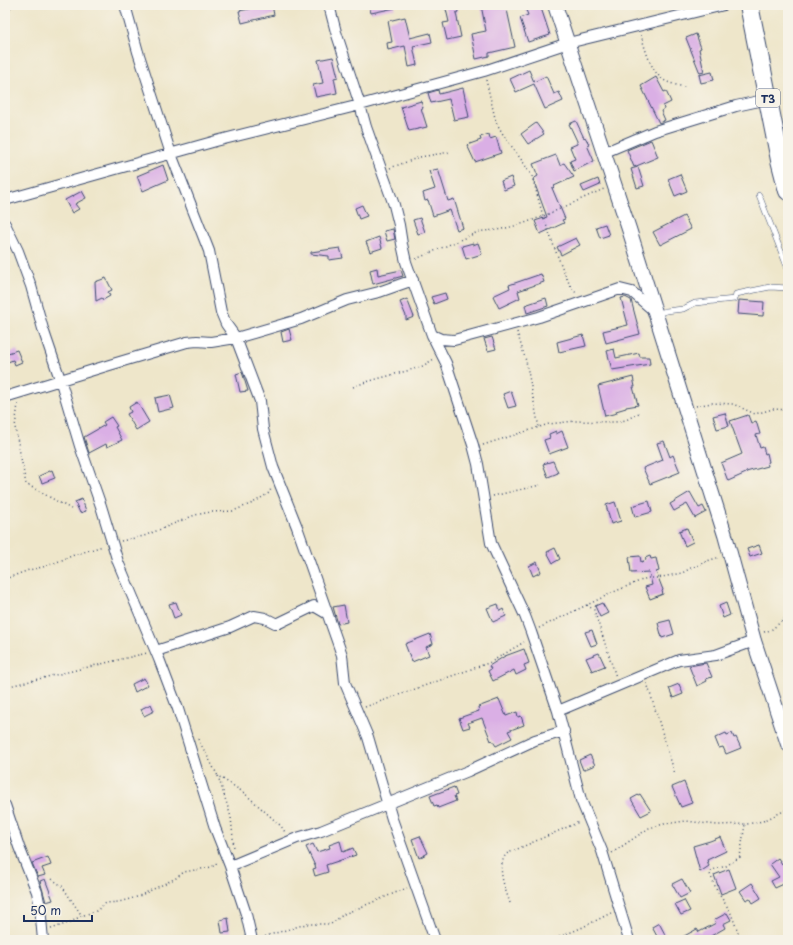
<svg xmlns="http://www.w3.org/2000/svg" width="793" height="945" viewBox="0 0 793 945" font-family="'Playpen Sans',sans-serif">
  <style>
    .building { fill: #daafe5 }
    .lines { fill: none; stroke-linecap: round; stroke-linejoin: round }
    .lane-casing { stroke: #3b4a6e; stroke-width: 6 }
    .street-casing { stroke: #3b4a6e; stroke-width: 12 }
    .secondary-casing { stroke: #3b4a6e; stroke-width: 16 }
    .highway-casing { stroke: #3b4a6e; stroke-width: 20 }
    .path { stroke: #3b4a6e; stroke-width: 1.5; stroke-dasharray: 1 3; stroke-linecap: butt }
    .lane { stroke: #fff; stroke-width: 5 }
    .street { stroke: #fff; stroke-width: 10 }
    .secondary { stroke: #fff; stroke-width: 14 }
    .highway { stroke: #fff; stroke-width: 18 }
    .labels { text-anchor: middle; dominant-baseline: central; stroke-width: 3; stroke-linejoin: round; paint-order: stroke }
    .shield { fill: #f7f3e8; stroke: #5d6a87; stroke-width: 1 }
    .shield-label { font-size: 11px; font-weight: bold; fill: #1b2f5e }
  </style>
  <rect width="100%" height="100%" fill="#f7f3e8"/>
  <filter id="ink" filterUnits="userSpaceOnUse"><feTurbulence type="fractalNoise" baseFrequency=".025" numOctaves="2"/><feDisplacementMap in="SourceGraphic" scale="8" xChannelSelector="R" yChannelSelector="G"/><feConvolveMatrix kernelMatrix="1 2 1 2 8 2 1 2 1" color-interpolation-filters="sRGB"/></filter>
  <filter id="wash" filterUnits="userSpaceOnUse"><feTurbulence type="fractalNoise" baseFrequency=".012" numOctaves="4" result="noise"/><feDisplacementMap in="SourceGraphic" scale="16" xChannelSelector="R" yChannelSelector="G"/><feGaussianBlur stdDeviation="0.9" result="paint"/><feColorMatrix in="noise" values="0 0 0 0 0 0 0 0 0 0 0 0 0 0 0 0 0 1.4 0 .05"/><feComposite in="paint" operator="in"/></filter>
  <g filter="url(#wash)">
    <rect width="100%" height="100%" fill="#eee6ca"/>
    <g id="blocks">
      <!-- building -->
      <path class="building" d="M258,5H272L274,15L242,23L239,11L259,7Z
        M369,5H394L395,8L371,13Z
        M445,5H457L458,12L456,13L461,37L447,40L443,23L449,22Z
        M481,5H506L515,47L489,53V56L476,59L471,34L486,31Z
        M524,5H540L550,35L528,42L520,18L528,15Z
        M405,17L410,38L430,33L432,42L413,46L417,65L409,67L405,46L388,50L387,43L392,42L388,21Z
        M696,34L701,48L699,49L704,72L700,73L686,38Z
        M333,57L338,77L334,78L337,93L316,97L313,85L323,83L318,60Z
        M529,70L534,82L546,76L554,94L559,92L563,101L545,109L534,84L516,92L510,79Z
        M712,72L714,80L701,83L699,75Z
        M656,77L664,92L666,91L671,102L663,106L664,109L661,111L665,120L659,123L641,86Z
        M463,88L469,117L454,120L449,99L431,103L428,93L438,90L439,94Z
        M421,101L423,108H421L427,127L409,131L401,107Z
        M576,121L584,138L585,137L589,144L587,145L594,161L574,171L570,161L575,159L570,147L577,144V141L569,124Z
        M536,123L544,134L528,144L521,134Z
        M489,134L490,139L496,137L501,153L475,162L467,145L481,140L480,137Z
        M651,140L658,157L634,167L627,150Z
        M556,155L560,165L564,163L574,177L554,186L555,187L552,188L565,219L562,220L564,223L540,234L535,221L547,217L533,179L538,176L533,164Z
        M163,165L168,180L143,191L137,176Z
        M638,167L644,186L637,188L631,169Z
        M438,169L448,201L454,199L463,228L457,230L450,210L433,216L428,200L425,201L423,193L435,189L429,171Z
        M680,174L687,191L675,196L668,179Z
        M511,177L514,186L504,190L501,181Z
        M598,179L600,185L584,192L581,186Z
        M82,191L86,198L75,204L79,209L72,213L65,200Z
        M362,205L367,216L359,219L355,208Z
        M684,216L691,229L660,245L653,232Z
        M420,218L425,232L418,234L413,220Z
        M605,224L609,235L600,238L596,227Z
        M393,229L395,239L387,241L384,231Z
        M379,237L382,248L370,252L366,242Z
        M576,238L580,245L561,255L557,247Z
        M473,243V245L478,243L482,254L466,259L462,246Z
        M340,248L343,258L329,260V256L311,254V252Z
        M377,268L378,275L401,270L403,276L373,284L370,270Z
        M541,274L544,282L518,291L520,298L499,308L493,296L510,288L509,285Z
        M106,278L112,290L108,292L110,296L103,300L102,298L96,301L95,282Z
        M445,293L447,299L434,304L431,297Z
        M625,297L631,300L640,334L606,343L603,331L628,325L621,298Z
        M546,298L548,306L527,313L525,305Z
        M407,299L414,317L406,320V316L400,302Z
        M739,300L764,302L763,316L738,314Z
        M289,329L292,340L283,342L281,332Z
        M583,335L586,346L559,352L557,342Z
        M492,337L496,349L488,351L484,339Z
        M614,349L616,358L639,353L640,357H649L650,364L612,370L607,351Z
        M17,350L22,362L15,365L13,360L5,363V354Z
        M242,372L248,391L240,392L236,374Z
        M633,377L635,387H633L638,405L626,407V408L616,411L617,413L605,416L598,386Z
        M511,391L516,406L508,408L503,394Z
        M170,395L174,408L158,412L155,398Z
        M137,402L149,422L136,430L127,414L131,412L129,407Z
        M725,413L729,426L717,429L713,416Z
        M748,415L751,423L756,421L760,434L756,435L760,448L763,447L765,454L767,453L769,462H767L768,466L746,472V473L728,481L721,463L742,454L730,421Z
        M111,417L117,426L115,427L122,440L107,447L106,444L89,453L84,437L105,425L103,422Z
        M556,431V434L562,431L568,447L549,454L544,440L550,438L549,434Z
        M664,441L670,457L673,455L680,472L650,484L643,468L663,460L657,443Z
        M553,461L558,473L548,477L543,464Z
        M52,470L55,478L42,483L39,476Z
        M690,492L699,508L703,506L706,512L695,518L687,504L674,511L670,504Z
        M82,499L86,511L80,513L75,502Z
        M649,501L652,512L635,517L632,506Z
        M615,502L621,521L611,524L606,505Z
        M687,528L693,542L685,546L679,531Z
        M759,545L762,553L750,557L747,549Z
        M555,548L560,559L553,563L547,552Z
        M640,556L641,562L646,560L645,558L650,556L651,559L656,558L659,571L656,572L663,590L662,591L663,594L650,599L645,587L652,585L649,572L631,573L629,557Z
        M537,562L541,572L533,576L529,566Z
        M176,602L181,615L174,618L169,604Z
        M602,603L608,613L600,617L595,606Z
        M726,603L730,615L723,618L719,606Z
        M498,604L500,611L503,609L506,616L493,622L487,608Z
        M344,605L347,622L338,624L333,607Z
        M670,620L674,634L662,638L658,623Z
        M592,630L597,644L591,646L585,632Z
        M430,634L433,644L426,647L429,655L412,662L405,644Z
        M524,649L529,663L524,665L526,670L516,675L514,670L493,681L488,671L491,669L489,666L505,656Z
        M599,653L605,666L592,671L586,658Z
        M706,663L712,677L706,679L707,681L697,686L689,666Z
        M144,678L148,685L135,692L132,684Z
        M679,684L683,694L673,698L669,688Z
        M499,699L506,716L517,712L518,717L521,716L524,725L508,731L512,738L496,746L492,740L491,741L482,718L468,723L470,727L463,729L459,718L479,711L478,707Z
        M151,704L154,711L144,716L141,709Z
        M726,733L727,735L732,733L734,738L736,737L741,748L726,754L723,747L719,748L715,738Z
        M590,755L595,765L583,770L579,760Z
        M684,782L692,803L681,807L672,787Z
        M454,787L457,795L454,796L456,801L438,808L437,805L434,806L430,796Z
        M640,794L651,811L641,816L631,799Z
        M420,836L428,853L419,858L412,839Z
        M720,837L726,851L707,860L709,866L700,872L693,846L710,841Z
        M340,841L343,852L353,848L356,855L326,865L328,872L315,876L313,869L316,868L306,847L313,844L317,852L330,848L329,845Z
        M48,857L51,865L42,868L45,875L38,877L32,863Z
        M778,858L782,864L788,860V882L775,888L771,881L779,877L770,864Z
        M729,869L736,888L721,894L714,875Z
        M45,879L53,900L46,902L40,881Z
        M682,879L690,893L680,898L672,884Z
        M752,883L761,898L753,903L750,898L746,900L740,891Z
        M684,900L690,911L681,915L675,904Z
        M727,913L731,920L723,924L725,928L711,936L712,937L707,940H677L697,929L699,932L716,923L714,920Z
        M228,918L230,932L222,933L220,920Z
        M659,923L668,940H659L652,927Z"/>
    </g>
  </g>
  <g filter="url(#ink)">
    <use href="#blocks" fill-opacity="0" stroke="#3b4a6e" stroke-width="1"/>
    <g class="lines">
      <defs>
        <path id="lane" d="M759,195L788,269
          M656,314L666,311L683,309L695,303L735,299L736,294L770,287L788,288"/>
        <path id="street" d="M5,5H6
          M125,5L138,52L171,154L209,251L221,312L226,324L236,338L260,401L263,429L273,467L297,527L342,655L345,683L368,737L392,819L435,940
          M329,5L336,32L360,105L366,127L394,205L399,225L402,244L406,262L432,335L446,363L473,445L478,464L491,543L525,616L531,632L558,711L581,800L602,851L629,940
          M603,153L655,131L736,106L768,99
          M5,200L216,141L360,105L484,71L568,43L724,5
          M5,224L18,251L31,286L43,329L60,379L80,446L101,506L118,562L159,659L178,709L215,828L230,866L246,914L252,940
          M432,335L441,339L454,340L539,317L620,289L632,292L654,311
          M5,397C66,378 126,360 187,342L197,341L211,342L236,338L301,319L347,300L379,292L413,280
          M156,651L230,627L254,616L265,618L275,623H279L314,606L326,613
          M558,711L679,660L716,655L754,641
          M5,805L19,847L37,892L40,907L43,940
          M230,866L297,838L321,831L468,771L535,740L564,731"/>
        <path id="secondary" d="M555,5L629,229L725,535L754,641L788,744"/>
        <path id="highway" d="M749,5L780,160L788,191"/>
      </defs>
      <!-- lane casing -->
      <use href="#lane" class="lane-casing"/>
      <!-- street casing -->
      <use href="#street" class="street-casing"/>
      <!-- secondary casing -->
      <use href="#secondary" class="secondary-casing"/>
      <!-- highway casing -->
      <use href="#highway" class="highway-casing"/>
      <!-- path -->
      <path class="path" d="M641,35C646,51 651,74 667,82C673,84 679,86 685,87
        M486,80L496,122L504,136L523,162L532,176L543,216L556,252L566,277L570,285L576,293
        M390,168L420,157L450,152
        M416,259L478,232C487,230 496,231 506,228C539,221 573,202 604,189
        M517,332L526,361L539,428
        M353,387L366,382L421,367L434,359
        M18,404L15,427L26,484L71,509
        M696,406L712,403L733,404L755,414L773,409L788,410
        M483,445L549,424L575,421L615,422L626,420L639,413
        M493,496L540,485
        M121,541L144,536L195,515L211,512L233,511L253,503L269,493L271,489
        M5,579L29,570L47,566L74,555L103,546
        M587,605L594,610L616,677
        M539,628L616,591L647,578H657L682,573L691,568L699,565L707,561L720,557
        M764,632L771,630L788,616
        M647,683L675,774
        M5,687L147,653
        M365,707L491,662L524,642
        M198,739L218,776L243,792L281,826L285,832
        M218,776L231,817L234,848
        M612,853L649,828L664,824L686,821L717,825L747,824L763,821L788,809
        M52,879L62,886L82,916
        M510,903C505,888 496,869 506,854L579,822
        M51,929L71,922L81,916L96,911L106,903L119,902L137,897L176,878L184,872L212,867L218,862
        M262,939L266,936L306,924H331L344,914L407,888
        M552,940L581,928L611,913
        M741,940L730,911L717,891L710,874L712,870L726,866L740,857L745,824"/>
      <!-- lane -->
      <use href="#lane" class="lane"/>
      <!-- street -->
      <use href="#street" class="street"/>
      <!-- secondary -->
      <use href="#secondary" class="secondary"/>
      <!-- highway -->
      <use href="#highway" class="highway"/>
    </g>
  </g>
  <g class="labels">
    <!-- shield labels -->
    <rect class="shield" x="756" y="89" width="24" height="18" rx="3"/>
    <g class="shield-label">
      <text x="768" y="98">T3</text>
    </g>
  </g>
  <!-- margin -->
  <rect width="793" height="945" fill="none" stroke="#f7f3e8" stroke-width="20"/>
  <!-- scale -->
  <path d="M24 915v6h68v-6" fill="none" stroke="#1b2f5e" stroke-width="2"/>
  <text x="30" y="915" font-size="12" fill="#1b2f5e" stroke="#f7f3e8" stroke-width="3" paint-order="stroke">50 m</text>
</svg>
